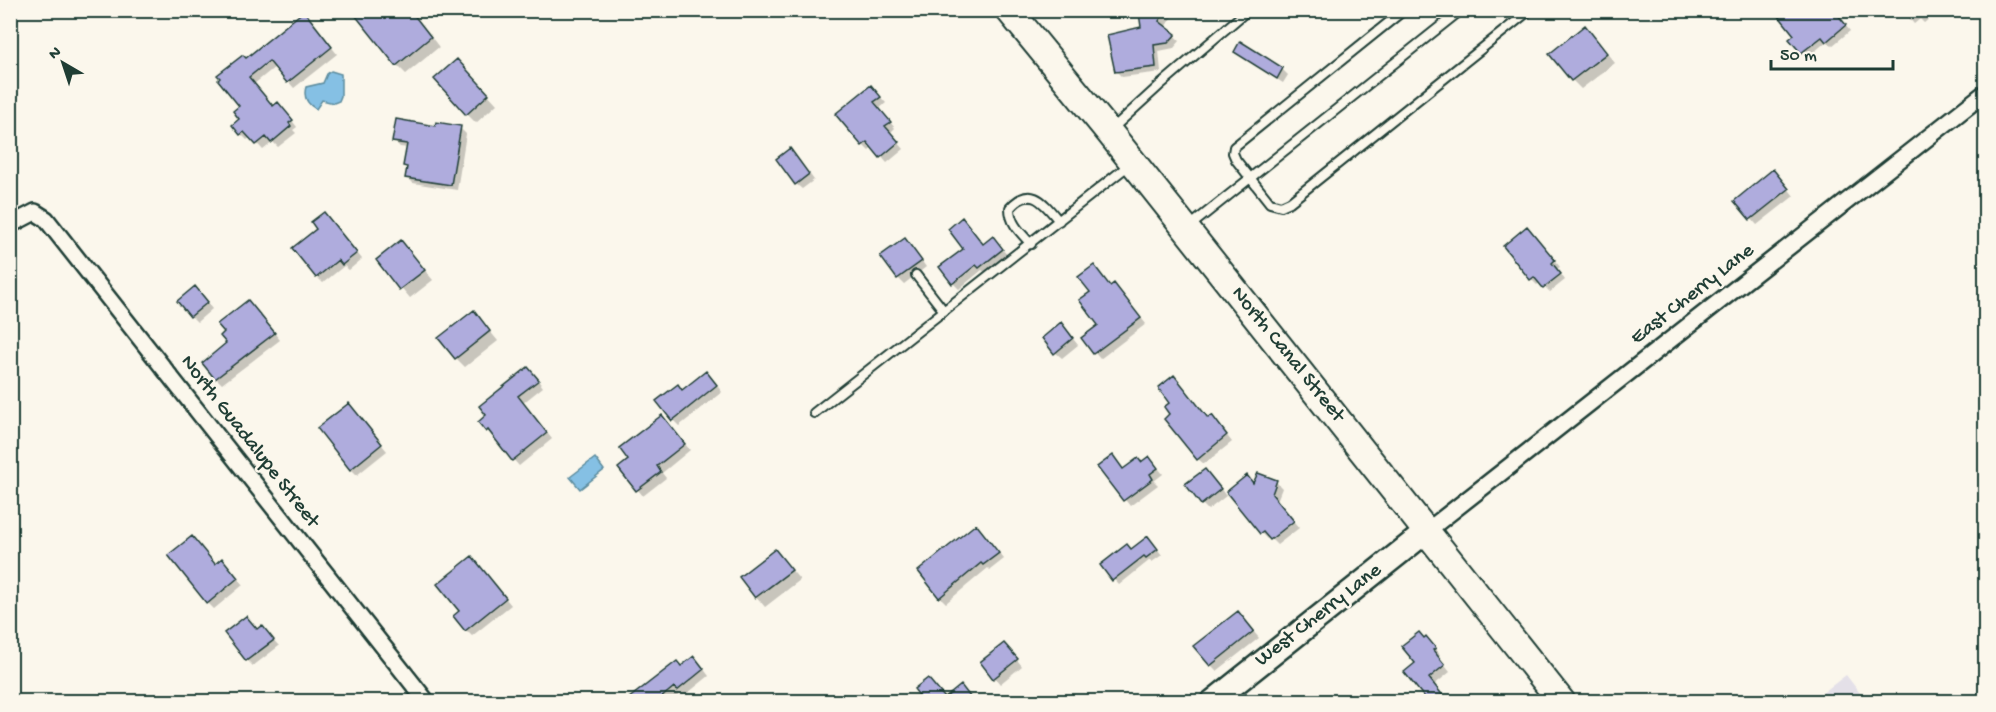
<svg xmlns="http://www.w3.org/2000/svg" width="1996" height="712" viewBox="0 0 1996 712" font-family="'Gochi Hand',sans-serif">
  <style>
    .built { fill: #e4e0e8 }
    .water { fill: #85c0e4; stroke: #5c8c9e; stroke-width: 1.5 }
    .shadow { fill: #0003 }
    .building { fill: #afacdd; stroke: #1f3d34; stroke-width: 1.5 }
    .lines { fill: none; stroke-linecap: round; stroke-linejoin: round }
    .lane-casing { stroke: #1f3d34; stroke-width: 12 }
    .street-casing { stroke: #1f3d34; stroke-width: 20 }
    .secondary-casing { stroke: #1f3d34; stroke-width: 27 }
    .primary-casing { stroke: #1f3d34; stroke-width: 30 }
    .lane { stroke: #fbf7ec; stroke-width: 8 }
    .street { stroke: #fbf7ec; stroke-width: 15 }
    .secondary { stroke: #fbf7ec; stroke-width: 22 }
    .primary { stroke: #fbf7ec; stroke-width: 26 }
    .labels { text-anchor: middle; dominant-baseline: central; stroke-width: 5; stroke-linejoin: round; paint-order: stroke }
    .street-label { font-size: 21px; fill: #1f3d34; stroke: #fbf7ec }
  </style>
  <rect width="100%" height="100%" fill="#fbf7ec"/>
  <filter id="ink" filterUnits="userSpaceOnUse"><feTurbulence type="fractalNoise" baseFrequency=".0167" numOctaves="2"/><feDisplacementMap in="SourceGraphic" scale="12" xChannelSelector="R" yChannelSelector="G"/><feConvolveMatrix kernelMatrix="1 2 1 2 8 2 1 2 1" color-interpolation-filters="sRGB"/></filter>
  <g filter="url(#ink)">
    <!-- built -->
    <path class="built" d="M1846,675L1866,701H1812Z"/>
    <!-- water -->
    <path class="water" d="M331,71L341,74V96L339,101L334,103L322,100L316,109C307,104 303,97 306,87L323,83L327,74Z
      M595,458L604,470L580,489L570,477Z"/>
    <!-- shadow -->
    <path class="shadow" d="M410,10L439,47L406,74L397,65Z
      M1833,10L1850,31L1832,46L1827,41L1808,57L1791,39Z
      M1902,10H1940L1924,23L1920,19L1914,24Z
      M1166,11L1172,17L1165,27L1180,41L1174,48L1159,51L1161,72L1122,77L1116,71L1142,28L1141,14Z
      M310,19L337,54L294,88L275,67L254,84L273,108L284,110L297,127L293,130L296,133L278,147L273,142L263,150L251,137L247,140L241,134V106L246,60Z
      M1585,27L1615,63L1581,89L1572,80Z
      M1236,51L1282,69L1288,75L1283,83L1242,57Z
      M466,70L497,104L476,123L467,114Z
      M876,92L886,103L879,109L895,128L890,133L904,149L887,163L873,147L869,151L863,145Z
      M436,127L460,128L466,134L457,190L413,183L407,177L408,169L405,166L408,148L400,147L394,141Z
      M796,156L814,180L802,189L796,184Z
      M1779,177L1794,196L1757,225L1736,201Z
      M330,220L362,259L349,270L344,266L323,283L317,277Z
      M1533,234L1560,267L1557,269L1565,280L1550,292L1540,282L1537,285L1531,279Z
      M401,242L433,280L410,298L378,260Z
      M998,244L1008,256L986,273L982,270L959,289L953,283L983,245Z
      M911,246L926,267L904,284L898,278Z
      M1111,287L1120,291L1146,324L1100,359L1083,339L1101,325Z
      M200,294L212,309L197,322L191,316Z
      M254,308L280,340L222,384L216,378Z
      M474,312L498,341L465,367L456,358Z
      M1066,330L1078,345L1062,358L1056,353Z
      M534,375L543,387L523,403L552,439L519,466L480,422Z
      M712,379L722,392L679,426L673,420Z
      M354,411L387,451L357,475L351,469Z
      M662,417L690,450L662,473L666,478L643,496L620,468L630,460Z
      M1208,419L1217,423L1232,442L1204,464L1198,459Z
      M1141,464H1155L1163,474L1154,481L1158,485L1130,506L1099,467L1124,470Z
      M1211,476L1226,496L1208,510L1202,504Z
      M1276,482L1282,488L1277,501L1299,528L1277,545L1269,537L1267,539L1261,533L1254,484Z
      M982,532L1004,559L990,570L988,568L946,603L940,597Z
      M1153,543L1162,555L1152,562L1150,560L1119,585L1102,566L1131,550Z
      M784,561L800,580L765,607L741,578Z
      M478,564L511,605L472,636L466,630L461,611Z
      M215,565L228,566L243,585L214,609L208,603Z
      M1238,613L1259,638L1217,671L1211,665Z
      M262,627L279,646L253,666L247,660L257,631Z
      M1432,644L1440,655L1438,657L1450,672L1434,685L1448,702H1429L1417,663Z
      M1010,651L1022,666L1000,684L995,678Z
      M700,664L709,676L684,696L681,693L670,702H627L682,667Z"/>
    <!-- building -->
    <path class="building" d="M351,10H410L431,37L396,66Z
      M1166,10L1159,21L1176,34L1168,43L1154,45L1156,67L1115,72L1107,35L1141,27L1139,13Z
      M1774,10H1834L1846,25L1826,42L1822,37L1801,53L1789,39L1794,35Z
      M304,11L332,47L287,83L269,61L249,77L273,106L278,102L293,120L289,123L291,126L271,143L266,137L256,145L244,132L240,135L232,125L239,119L233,111L239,106L218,80L220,78L217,75L243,55L246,58Z
      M1585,25L1607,53L1571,81L1549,54Z
      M1240,41L1283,68L1277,79L1234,52Z
      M457,59L489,94L466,115L434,79Z
      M871,85L881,97L874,102L891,122L885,126L899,142L880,158L867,142L862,146L835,114Z
      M396,119L435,126L436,122L461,126L451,185L405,178L407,167L403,166L407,144L392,142Z
      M790,148L809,174L795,185L776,159Z
      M1773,169L1789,189L1750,220L1734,201Z
      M324,212L357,253L342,265L338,260L316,278L292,248L316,229L311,222Z
      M962,217L983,244L993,236L1003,249L979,268L976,265L952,284L939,267L963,249L948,229Z
      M1527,226L1555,260L1552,263L1561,274L1543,288L1534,277L1530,280L1503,246Z
      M905,238L922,261L897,279L880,256Z
      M401,240L425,270L399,290L376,260Z
      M1094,265L1110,286L1114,283L1141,318L1093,354L1081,338L1098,325L1079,300L1090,292L1078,277Z
      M195,286L208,302L190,317L177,301Z
      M248,300L275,333L215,379L202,363L226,343L220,336L224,332L217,324Z
      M474,310L490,331L455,359L438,338Z
      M1061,322L1073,338L1054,354L1042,338Z
      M528,367L539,380L518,396L547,433L512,461L488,430L486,432L478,422L486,415L479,406Z
      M706,371L717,385L672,421L656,401L678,384L682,390Z
      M1174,375L1208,418L1212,415L1227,435L1197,460L1164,419L1169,414L1164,407L1169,403L1158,388Z
      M349,403L382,444L350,470L317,428Z
      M662,415L685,444L657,466L661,472L636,491L618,468L628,460L619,448Z
      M1113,455L1123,469L1138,458L1141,462L1149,456L1158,468L1150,474L1153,479L1123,501L1097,467Z
      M1205,469L1221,489L1201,505L1185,484Z
      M1258,473L1277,480L1272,494L1294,521L1270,540L1263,532L1260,534L1226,492L1247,475L1253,483Z
      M976,524L999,553L983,565L981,563L939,598L918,571Z
      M192,536L215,564L222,558L238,578L207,604L168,555Z
      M1148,536L1158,549L1146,558L1144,556L1112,581L1100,565L1127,544L1131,549Z
      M775,549L792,570L755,598L739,577Z
      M472,556L506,598L465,631L453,616L459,611L437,584Z
      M1238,611L1254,631L1210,666L1193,646Z
      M246,616L257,629L262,625L274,640L246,661L224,633Z
      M1419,632L1424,638L1426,636L1436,648L1433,650L1445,665L1429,678L1448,702H1428L1404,672L1415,663L1401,646Z
      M1004,643L1018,659L993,679L980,662Z
      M694,656L704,669L677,691L674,687L656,702H624L677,661L681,666Z
      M928,678L945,698L961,685L974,702H924L914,689Z"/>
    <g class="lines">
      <defs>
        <path id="lane" d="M1404,10L1234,147L1233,153L1236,160L1270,203L1281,206L1290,202L1530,10
          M1112,129L1159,86L1248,10
          M1190,226L1461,10
          M1031,244C1021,233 1010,224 1010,208C1031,184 1044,203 1059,221
          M916,275L944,311
          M814,413L1129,165"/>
        <path id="street" d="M10,225L35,212L46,219L427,702
          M1427,531L1986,92"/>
        <path id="secondary" d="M1212,702L1427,531"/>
        <path id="primary" d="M1009,10L1109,132L1562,702"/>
      </defs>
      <!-- lane casing -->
      <use href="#lane" class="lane-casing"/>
      <!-- street casing -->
      <use href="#street" class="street-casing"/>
      <!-- secondary casing -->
      <use href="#secondary" class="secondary-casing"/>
      <!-- primary casing -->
      <use href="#primary" class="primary-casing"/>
      <!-- lane -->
      <use href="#lane" class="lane"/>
      <!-- street -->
      <use href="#street" class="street"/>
      <!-- secondary -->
      <use href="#secondary" class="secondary"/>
      <!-- primary -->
      <use href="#primary" class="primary"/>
    </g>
  </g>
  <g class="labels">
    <!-- street labels -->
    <g class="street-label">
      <text transform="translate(1693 295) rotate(-38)">East Cherry Lane</text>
      <text transform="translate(1287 355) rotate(51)">North Canal Street</text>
      <text transform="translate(249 442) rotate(52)">North Guadalupe Street</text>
      <text transform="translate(1319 616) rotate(-38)">West Cherry Lane</text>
    </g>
  </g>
  <!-- margin -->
  <rect width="1996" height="712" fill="none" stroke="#fbf7ec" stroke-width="36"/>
  <rect x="18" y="18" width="1960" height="676" fill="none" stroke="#1f3d34" stroke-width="2" filter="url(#ink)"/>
  <!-- north arrow -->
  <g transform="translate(63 63) rotate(321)" stroke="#fbf7ec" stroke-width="4.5" paint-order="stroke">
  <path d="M0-4.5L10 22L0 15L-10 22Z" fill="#1f3d34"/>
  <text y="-9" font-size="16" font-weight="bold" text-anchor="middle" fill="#1f3d34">N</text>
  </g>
  <!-- scale -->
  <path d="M1771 60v9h122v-9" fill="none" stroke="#1f3d34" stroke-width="3"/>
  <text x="1780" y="60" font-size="18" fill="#1f3d34" stroke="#fbf7ec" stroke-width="4.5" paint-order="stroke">50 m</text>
</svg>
